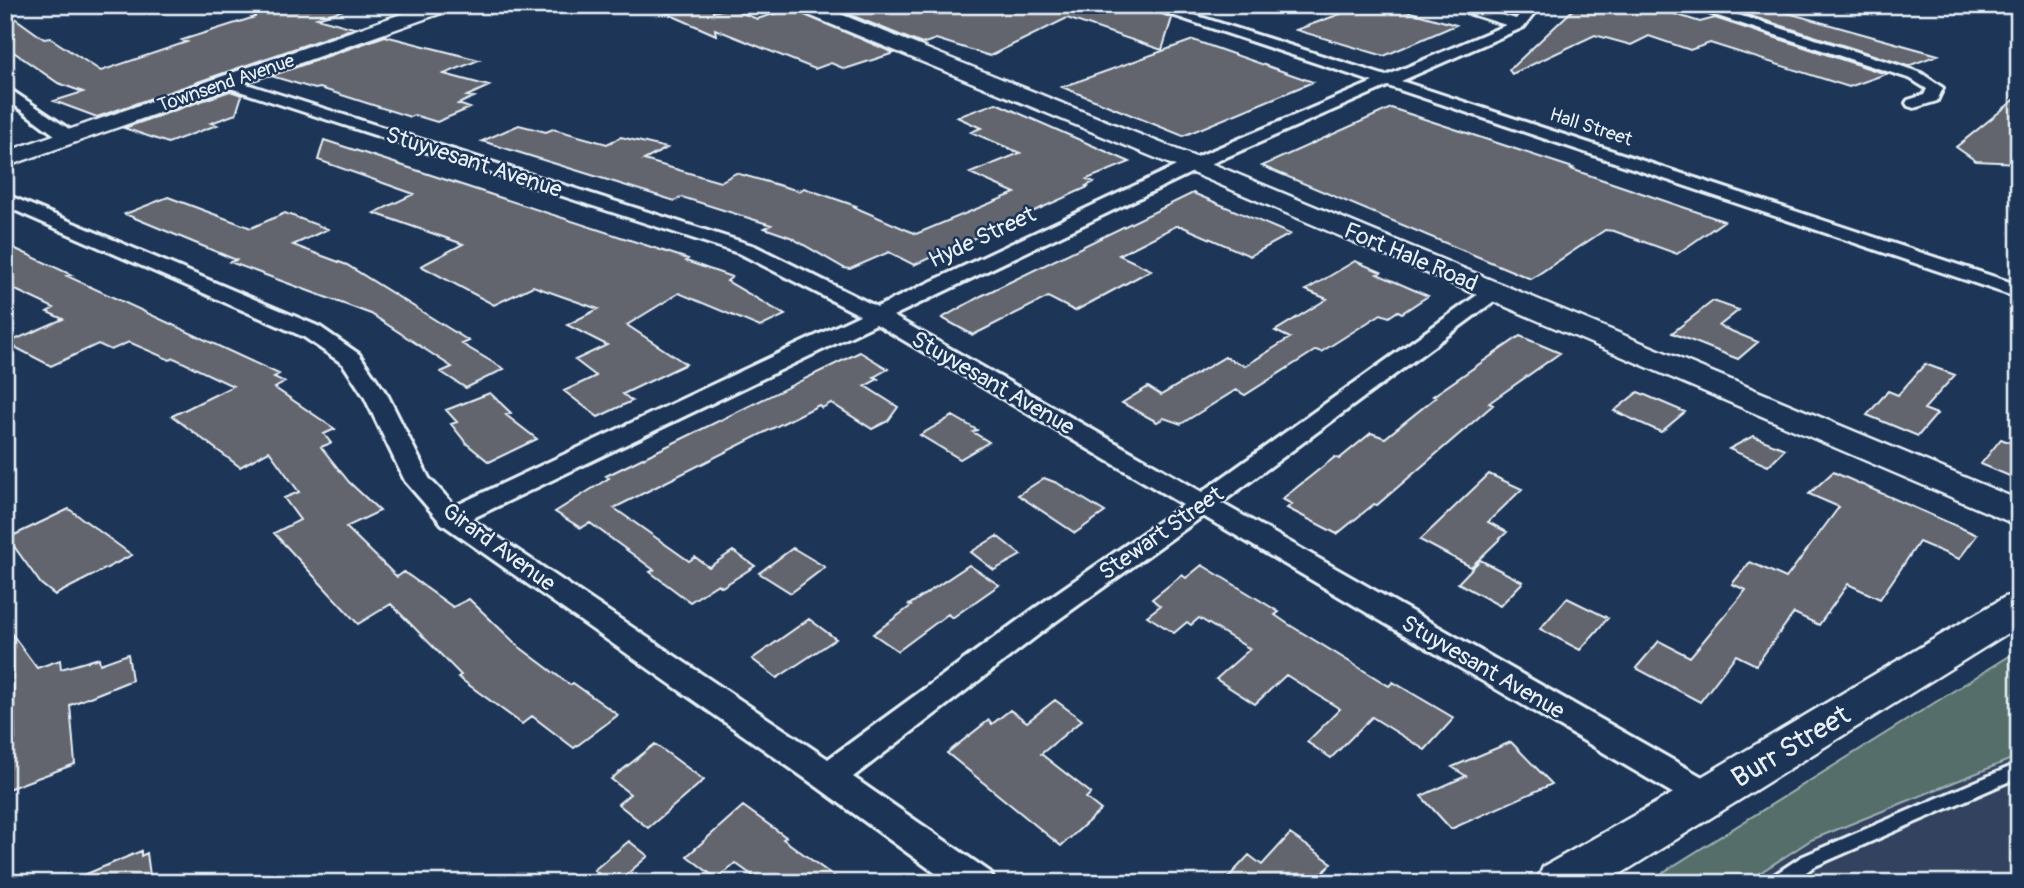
<svg xmlns="http://www.w3.org/2000/svg" width="2024" height="888" viewBox="0 0 2024 888" font-family="Pangolin,sans-serif">
  <style>
    .built { fill: #32435e }
    .green { fill: #556e6b; stroke: #9eb0b2; stroke-width: 2 }
    .building { fill: #64656e; stroke: #e8f1f8; stroke-width: 2 }
    .lines { fill: none; stroke-linecap: round; stroke-linejoin: round }
    .lane-casing { stroke: #e8f1f8; stroke-width: 6 }
    .street-casing { stroke: #e8f1f8; stroke-width: 6 }
    .secondary-casing { stroke: #e8f1f8; stroke-width: 5 }
    .lane { fill: #1d3557; fill-rule: evenodd }
    .street { fill: #1d3557; fill-rule: evenodd }
    .secondary { fill: #1d3557; fill-rule: evenodd }
    .labels { text-anchor: middle; dominant-baseline: central; stroke-width: 5; stroke-linejoin: round; paint-order: stroke }
    .far-street-label { font-size: 19px; fill: #e8f1f8; stroke: #1d3557 }
    .street-label { font-size: 23px; fill: #e8f1f8; stroke: #1d3557 }
    .near-street-label { font-size: 28px; fill: #e8f1f8; stroke: #1d3557 }
  </style>
  <rect width="100%" height="100%" fill="#1d3557"/>
  <filter id="ink" filterUnits="userSpaceOnUse"><feTurbulence type="fractalNoise" baseFrequency=".0143" numOctaves="2"/><feDisplacementMap in="SourceGraphic" scale="14" xChannelSelector="R" yChannelSelector="G"/><feConvolveMatrix kernelMatrix="1 2 1 2 8 2 1 2 1" color-interpolation-filters="sRGB"/></filter>
  <g filter="url(#ink)">
    <!-- built -->
    <path class="built" d="M2019,650V883H1646L1764,810Z"/>
    <!-- green -->
    <path class="green" d="M2019,650V756L1811,840L1744,883H1646Z"/>
    <!-- building -->
    <path class="building" d="M257,5H342L343,10L317,18L354,28L97,117L54,101L83,92L58,83L5,46V11L44,39L50,38L101,71L187,42L182,40L255,17Z
      M648,5H712L713,12L730,8L757,19L791,9L894,53L845,69L831,63L815,69L715,29L716,35Z
      M826,5H1140L1172,18L1162,50L1067,18L990,56L936,39L922,44Z
      M1365,5H1385L1456,25L1384,56L1296,30Z
      M1578,5H1646L1700,22L1715,18L1886,74L1849,87L1710,43L1690,50L1649,36L1631,45L1595,35L1512,74L1509,70Z
      M1755,5H1759L1938,55L1908,66L1735,11Z
      M385,36L479,60L444,74L489,86L467,96L474,97L458,104L470,108L437,122L414,115L410,117L320,88L315,89L271,76Z
      M1193,40L1313,82L1183,136L1062,87Z
      M230,91L242,95L236,114L211,123L217,125L168,143L124,128Z
      M2019,96V163L1976,161L1956,147Z
      M996,103L1130,162L1087,179L1094,182L1086,186L1088,187L914,265L889,252L850,269L844,268L790,237L764,228L771,225L682,197L675,201L482,141L519,125L546,132L553,129L607,144L621,137L667,148L644,160L720,182L736,173L799,191L804,188L856,206L854,207L916,234L1015,193L970,173L1020,153L971,132L981,128L957,117Z
      M1391,108L1573,168L1571,169L1724,221L1677,254L1614,231L1605,230L1531,279L1262,166Z
      M324,140L688,259L686,261L732,277L727,281L785,315L760,327L679,293L627,325L686,364L623,394L632,401L598,417L564,391L596,376L575,360L607,345L567,325L598,309L533,286L494,305L421,266L463,244L374,213L414,194L318,160Z
      M1193,193L1290,234L1250,256L1181,226H1176L1119,255L1151,270L1075,311L1048,297L973,335L942,318L981,296Z
      M168,197L251,228L285,213L328,229L293,245L347,265L469,341L462,344L504,369L466,388L441,372L452,367L371,314L230,262L236,260L125,214Z
      M5,244L72,275L67,276L279,374L274,377L285,382L275,388L335,429L324,434L331,443L321,447L349,482L380,511L346,527L397,577L404,572L453,607L469,599L518,646L570,685L573,683L618,715L574,748L532,716L522,724L458,677L461,675L391,604L358,624L274,533L300,520L284,498L299,492L269,451L240,467L172,416L233,386L174,358L170,360L129,342L111,350L98,344L51,366L7,343L63,319L47,312L54,308L5,285Z
      M1355,261L1381,272L1377,274L1428,296L1402,313L1398,311L1389,317L1381,314L1321,352L1316,350L1245,395L1236,390L1181,424L1164,418L1157,422L1122,403L1148,387L1161,395L1225,357L1245,366L1290,338L1275,331L1327,299L1306,290Z
      M1713,301L1739,310L1719,326L1758,342L1738,359L1672,333Z
      M1520,336L1560,353L1489,403L1493,405L1377,505L1374,504L1337,534L1287,508L1292,504L1282,499L1335,457L1339,459L1371,433L1385,438L1436,397L1433,396Z
      M860,352L888,369L874,377L878,379L865,386L898,407L888,421L872,429L831,403L822,408L819,405L614,508L689,561L695,557L709,567L733,551L755,566L722,587L718,584L690,602L650,572L654,570L590,523L581,528L555,512L609,478L606,476Z
      M1925,364L1955,375L1924,409L1937,414L1918,436L1867,415L1888,391L1898,395Z
      M1638,392L1685,412L1661,432L1614,411Z
      M490,393L511,413L506,415L537,439L489,462L467,444L451,424L457,422L446,410Z
      M953,416L977,430L973,432L989,442L960,459L920,435Z
      M1753,436L1785,449L1768,466L1729,449Z
      M2001,439L2019,446V480L1981,464Z
      M1833,472L1977,535L1959,559L1919,542L1880,599L1848,584L1819,625L1794,613L1756,665L1736,655L1700,702L1636,668L1659,641L1690,657L1746,590L1732,584L1750,562L1786,578L1839,507L1809,494Z
      M1489,474L1522,489L1488,522L1507,532L1471,567L1420,540Z
      M1044,478L1057,483L1105,512L1075,533L1018,495Z
      M69,509L132,555L55,595L41,584L8,538Z
      M997,536L1021,555L994,570L971,552Z
      M793,548L825,567L791,593L759,573Z
      M1480,560L1523,582L1500,606L1458,583Z
      M969,565L999,585L952,618L948,614L898,651L873,634L911,606L909,605Z
      M1202,565L1279,612L1275,615L1288,624L1389,686L1393,682L1454,718L1425,750L1372,717L1331,758L1307,742L1340,709L1286,675L1255,704L1216,679L1250,649L1199,618L1191,625L1187,622L1174,633L1147,616L1160,606L1152,599L1182,575L1186,578Z
      M1567,598L1608,618L1580,650L1540,629Z
      M809,619L836,639L777,678L752,659Z
      M12,634L37,668L60,660L61,669L99,658L100,664L128,654L132,680L70,705L75,764L5,790V742L15,739Z
      M1055,700L1082,720L1041,754L1091,793L1086,798L1101,810L1061,846L947,753L989,720L992,724L1010,710L1027,722Z
      M1511,742L1552,784L1451,829L1421,796L1466,776L1452,767Z
      M655,744L704,780L648,828L618,804L630,794L611,779Z
      M743,806L786,837L783,839L843,883H763L735,863L717,879L687,856Z
      M1290,834L1332,863L1314,883H1223L1249,855L1262,865Z
      M629,841L648,856L617,883H610L594,870Z
      M141,851V856L147,853L151,883H65Z"/>
    <g class="lines">
      <defs>
        <path id="lane" d="M2019,763V777L1813,867L1791,883H1768L1771,877L1801,857Z"/>
        <path id="street" d="M1142,5H1163L1386,76L1506,25L1442,5H1465L1516,19L1527,5H1541L1524,27L1401,81L2019,285V298L1388,86L1199,169L893,316L1202,492L1487,288H1501L1504,292L1501,296L1221,503L1720,787L1725,797L1720,807L1708,811L1696,807L1203,516L1055,622L853,777L990,872L995,883H949L816,786L442,524L405,481L364,396L343,364L304,337L5,206V194L320,327L359,354L388,396L429,478L455,506L860,315L741,254L221,85L218,82L221,79H231L755,246L877,307L1187,161L1373,82ZM876,324L1183,505L1035,608L828,759L471,519Z
          M1684,5H1706L1895,64L1921,73L1943,88L1937,101L1914,108L1908,106L1906,103L1908,100L1924,95L1927,89L1911,79Z
          M5,86L75,133L77,137L75,141H63L5,98Z"/>
        <path id="secondary" d="M427,5H455L453,9L5,167V152Z
          M792,5H818L1220,167L2019,500V526L1202,177L794,9Z
          M2019,593V626L1606,883H1536L1543,867L1691,783L2005,597Z"/>
      </defs>
      <!-- lane casing -->
      <use href="#lane" class="lane-casing"/>
      <!-- street casing -->
      <use href="#street" class="street-casing"/>
      <!-- secondary casing -->
      <use href="#secondary" class="secondary-casing"/>
      <!-- lane -->
      <use href="#lane" class="lane"/>
      <!-- street -->
      <use href="#street" class="street"/>
      <!-- secondary -->
      <use href="#secondary" class="secondary"/>
    </g>
  </g>
  <g class="labels">
    <!-- far-street labels -->
    <g class="far-street-label">
      <text transform="translate(226 83) rotate(-19)">Townsend Avenue</text>
      <text transform="translate(1591 127) rotate(18)">Hall Street</text>
    </g>
    <!-- street labels -->
    <g class="street-label">
      <text transform="translate(474 162) rotate(18)">Stuyvesant Avenue</text>
      <text transform="translate(982 237) rotate(-25)">Hyde Street</text>
      <text transform="translate(1411 257) rotate(23)">Fort Hale Road</text>
      <text transform="translate(993 383) rotate(30)">Stuyvesant Avenue</text>
      <text transform="translate(1161 533) rotate(-35)">Stewart Street</text>
      <text transform="translate(499 547) rotate(36)">Girard Avenue</text>
      <text transform="translate(1483 667) rotate(30)">Stuyvesant Avenue</text>
    </g>
    <!-- near-street labels -->
    <g class="near-street-label">
      <text transform="translate(1791 747) rotate(-31)">Burr Street</text>
    </g>
  </g>
  <!-- margin -->
  <rect width="2024" height="888" fill="none" stroke="#1d3557" stroke-width="28"/>
  <rect x="14" y="14" width="1996" height="860" fill="none" stroke="#e8f1f8" stroke-width="2.5" filter="url(#ink)"/>
</svg>
